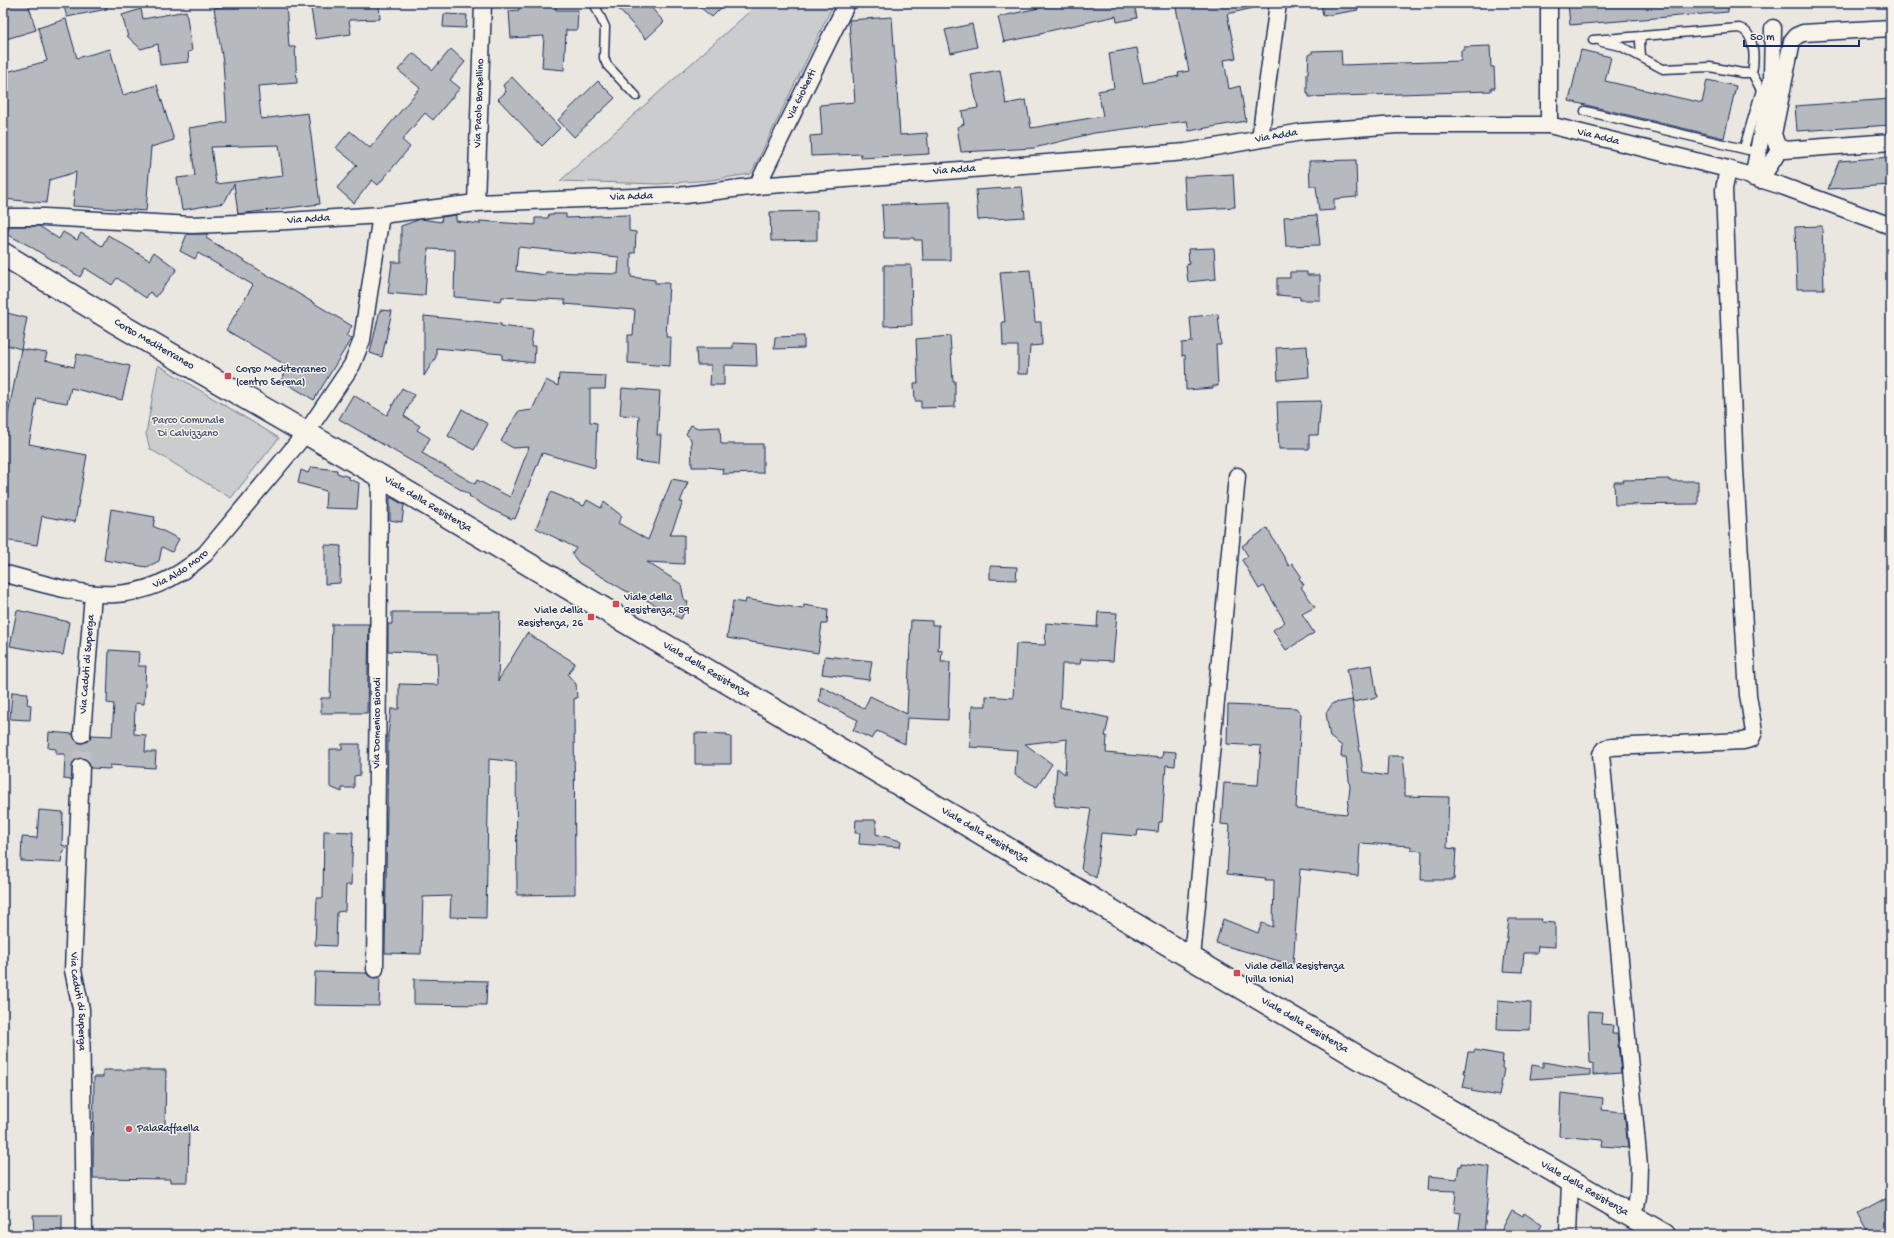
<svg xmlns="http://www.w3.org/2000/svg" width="1894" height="1238" viewBox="0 0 1894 1238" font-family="'Gochi Hand',sans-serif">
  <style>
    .green { fill: #cbcccd; stroke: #737e96 }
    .building { fill: #b6babf; stroke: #1b2f5e; fill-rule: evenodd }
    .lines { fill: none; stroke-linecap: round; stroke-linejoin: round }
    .minor-tunnel { stroke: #c1c2c6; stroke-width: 16; stroke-dasharray: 16 8; stroke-linecap: butt }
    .service-casing { stroke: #1b2f5e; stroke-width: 11 }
    .minor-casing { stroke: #1b2f5e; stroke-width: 19 }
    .secondary-casing { stroke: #1b2f5e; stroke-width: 25 }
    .service { stroke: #f7f3e8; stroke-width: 8 }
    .minor { stroke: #f7f3e8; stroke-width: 16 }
    .secondary { stroke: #f7f3e8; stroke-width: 22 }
    .poi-dot { fill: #d1495b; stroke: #f7f3e8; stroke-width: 1.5 }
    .labels { text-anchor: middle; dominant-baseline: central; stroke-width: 3; stroke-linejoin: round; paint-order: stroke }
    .street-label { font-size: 11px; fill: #1b2f5e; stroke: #f7f3e8 }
    .poi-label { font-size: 11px; fill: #1b2f5e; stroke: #f7f3e8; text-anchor: start }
    .park-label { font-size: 11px; fill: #47567a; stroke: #f7f3e8 }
  </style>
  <rect width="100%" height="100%" fill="#eae7e0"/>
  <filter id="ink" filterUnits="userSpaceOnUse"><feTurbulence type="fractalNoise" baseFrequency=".025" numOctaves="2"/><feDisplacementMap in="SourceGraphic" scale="8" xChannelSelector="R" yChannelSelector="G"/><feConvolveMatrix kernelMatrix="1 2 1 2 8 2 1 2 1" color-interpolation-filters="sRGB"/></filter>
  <g filter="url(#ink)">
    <!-- green -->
    <path class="green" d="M759,3H834L754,168L750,174L711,180L659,184L560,181Z
      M158,365L279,438L231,498L150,449L146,434Z"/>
    <!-- building -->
    <path class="building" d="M17,3H28L36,30L3,40V7Z
      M63,3H106L107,9L67,17Z
      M245,3H286L289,47H295L297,83L258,86L261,119L308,113L320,204L238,214L234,184L224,203L182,210L177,178L195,176L189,128L227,122L223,62L214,8ZM279,145L283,176L216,184L211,147Z
      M310,3H379L380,19L349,20L351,34L316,39Z
      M518,3H556V10H578L577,30H566L564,70L542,68L544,36L511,38L509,11L519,10Z
      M613,3H647L664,22L646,39Z
      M695,3H726L712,17Z
      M1061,3H1134L1137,18L1117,22L1116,16L1040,33V35L1004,42L998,17Z
      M1175,3H1253V8L1227,14L1236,58L1224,60L1229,89L1240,86L1246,121L1189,131L1187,121L1094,133L1034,148L961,152L957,127L964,124L962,111L978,108L971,75L1000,70L1006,104L1026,100L1031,128L1103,116L1098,91L1114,88L1109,53L1137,48L1143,83L1179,76L1178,73L1189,71Z
      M1321,3H1357L1358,10L1323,16Z
      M1568,3H1728V12L1570,25Z
      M141,9L143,19L186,11L192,51L188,52L189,62L160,65L158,44L141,49L128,37L122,15Z
      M444,14L467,15L466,28L443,27Z
      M892,17L900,135L927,133L929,154L861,158V154L811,156L810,136L822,135L820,105L855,102L849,20Z
      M66,19L77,58L110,49L123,95L157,85L174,140L151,147L146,211L73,206L76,172L49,180L46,203L3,199V73L47,61L38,28Z
      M972,24L977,47L951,53L945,30Z
      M1490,46L1491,67H1494L1495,88H1491V91L1309,97V94H1307V73H1308L1309,54H1312V51L1341,50L1342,65L1461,61V50H1464V47Z
      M451,49L465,62L450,80L460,88L433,120L425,113L402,140L410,147L378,185L372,180L354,203L337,188L357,165L336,148L350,131L370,148L420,88L398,70L413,53L433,70Z
      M1581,50L1611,57L1605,81L1702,103L1707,80L1736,86L1724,138L1569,101Z
      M512,77L560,128L542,146L498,99L506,92L503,85Z
      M598,81L615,98L574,137L558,120Z
      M1891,99V125L1797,131L1795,106Z
      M1891,157V185L1828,189L1839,161Z
      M1356,160L1357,197L1334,199V210L1319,211L1316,186H1310L1309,161Z
      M1233,174L1235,207L1186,210L1184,177Z
      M1022,187L1025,217L978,220L976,190Z
      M950,202V260H923L922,240H914V238H884L882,205Z
      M817,211V240L771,241L770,212Z
      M549,214H566V218L592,217V216L629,215V231L636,232L635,253H631V277L655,280V283H669L666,337H671L670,366L628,363V335H633L635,310L565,304V300L502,297L501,301L454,297L455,250L428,249L425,295H422V296L388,293L392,262H401V226L421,219L441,222L442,217L456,215V221L480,224V221L535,225V218H548ZM518,247L619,257L618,274L546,272L545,275L516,271Z
      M1317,215L1320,245L1286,246L1284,217Z
      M10,226H39L59,239L63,232L77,240L81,233L102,246L108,235L149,260L154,252L177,269L156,297L150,292L146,298L117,278L112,285L85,268L80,277L28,245L6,234Z
      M1822,226L1824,289H1797L1795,227Z
      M187,234H208L206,238L352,326L346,336L351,339L314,400L281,380L289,367L226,330L253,285L198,253L195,259L180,251Z
      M1214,248L1216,279L1188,282L1186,265L1189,264L1188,249Z
      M884,265H911L912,325L884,326Z
      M1030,270L1035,322H1041L1042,345L1030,346L1028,374H1018V346H1003L1002,322H1005L1000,272Z
      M1290,272H1307V275H1320V300H1300V297L1277,295V278H1290Z
      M380,310L392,311L382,357L370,353Z
      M3,312L27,318L21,349L3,344Z
      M1218,314L1221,345H1216L1218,386H1213V388L1186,390L1185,355L1182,356V343L1192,342L1190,317Z
      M424,316L501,324V326L533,330L531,346H535L534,363L502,359V354L436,348V357L424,376Z
      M804,336V348L774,349L775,337Z
      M950,336L953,381H955V407L921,408V401H915L914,383H918L916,339Z
      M733,343L756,344L757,366L724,365V385H710L711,365H697L696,348H733Z
      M1307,346L1309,377L1278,380L1276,348Z
      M21,349L47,353L45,360L74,367L77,354L130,366L122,400L71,388L67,403L37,398L29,444L87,455L75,522L42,516L37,545L3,540V440Z
      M559,374L606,376L605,389H590V422L597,423L595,468L542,453L515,519L513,518L512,519L488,508L469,496L470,495L339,419L353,395L387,415L402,388L414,395L404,416L420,426L417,430L430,438L422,453L475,484L477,480L510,497L529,447L513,448L501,441L518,412L532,410L546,380L558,386Z
      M622,388L660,391L657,435H661L659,464L636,461L639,416L620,415Z
      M1321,401L1318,435H1309V449H1279L1277,402Z
      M462,409L488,424L474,450L448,436Z
      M691,425L698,428L720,427L721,444H763V473L722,474L723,469L708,467H692L691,439L686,434Z
      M311,467L337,470V473L349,477V479L359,483L357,509L325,508L326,491L298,483L301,470L308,473Z
      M672,479L688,482L680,502H683L670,535H684V564L647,562L681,584L684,599L688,602L681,619L643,598L624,590L579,563L572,554L576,548L536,528L551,492L584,506L587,500L601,508L604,502L622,516L618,523L648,540Z
      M1669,479V481H1698V504L1615,505L1614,482H1624L1623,480Z
      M390,497L404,505L402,522L390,520Z
      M111,509L155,517L153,526L179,539L172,552L162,547L159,561L147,567L104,560Z
      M1267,528L1289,566L1292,563L1301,576L1299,578L1304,585L1301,587L1315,607L1302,614L1314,633L1286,650L1273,630L1285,622L1264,586L1259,589L1242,560L1248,556L1242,546Z
      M325,545L341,546L340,583L325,584Z
      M990,566L1017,567L1016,580L990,579Z
      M746,599L803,609L804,605L828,609L827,624H822L818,653L727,638L733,601L745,603Z
      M17,610L69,622L63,655L10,646Z
      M392,612H500L498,681L527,633L575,663L568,675L576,684L577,698L574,699L575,894L517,895L516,762L489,759L486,918L450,917L451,896L423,897L421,954L385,953L388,735L391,709H399V684L438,685L437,653L388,651V624H392Z
      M1098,612L1117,613L1113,661L1081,659L1080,664H1062L1060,707L1109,718L1105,736H1107L1106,753L1162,758L1163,751L1176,752L1175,766L1166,765L1162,822H1159L1158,832L1138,830L1137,836L1101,833L1096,878L1081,869L1091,809L1055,806V803H1054L1057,768L1065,774L1067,739L1025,744L1052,764L1037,787L1015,775L1017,750L970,747L972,706H986V696L1013,698L1016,644L1045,645L1046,623L1097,627Z
      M911,620L932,621V625H939L938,651L942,650L941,662H950L948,720L907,718L905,744L877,731L872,739L853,730L858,720L819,701L821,686L864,709L870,696L907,714Z
      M332,624H369L367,713H321V698H330Z
      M109,650L139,652L138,666H146L144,704L135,703L134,734L146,735L145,752H156L155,768L110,765V769L90,768L89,762L81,758L73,762L71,780L64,779L65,754H56V749L48,748L49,732L73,734L76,742L82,743L90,740L91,735L112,736L114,704L107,703Z
      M825,656L872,661L869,680L822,674Z
      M1372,665L1377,697L1353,702L1347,669Z
      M12,692L28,693L27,704L31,705L30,720L10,719Z
      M1352,700L1363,772L1387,776L1388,756H1403L1405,776V796L1449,797L1447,848L1456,849L1454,880H1421L1422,851L1411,850V846L1360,843L1358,876L1300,869L1293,965L1216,943L1223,919L1258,933L1262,923L1273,927L1274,880H1265L1266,878L1227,874L1230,825L1221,824L1224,783L1258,785L1261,746L1227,744L1228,705L1296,708L1301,714L1296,809L1347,814L1350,787L1346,757H1341L1342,746L1330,737L1326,713L1333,703Z
      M695,733L727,734V736L731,737V764H695Z
      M342,744H360V775L354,776V788H342V792L330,787V749H342Z
      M39,810L63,812L62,845L68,847L62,853L61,863L21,861L22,837L37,838Z
      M856,820H876V834L901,841L900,847L859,844L860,833H855Z
      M324,831L353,832L351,885H346L345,911L337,912L336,946L315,945L317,898H323Z
      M1509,919H1542L1541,922L1555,923V947L1538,946L1537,953H1524L1522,972L1503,971Z
      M315,972L366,973L371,977L375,978L380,977L379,1006L314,1005Z
      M414,979L487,981L486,1005L414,1004Z
      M1498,1000L1531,1003L1530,1030L1497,1029Z
      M1588,1011L1602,1012L1601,1024L1613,1025L1612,1034H1617L1621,1073L1593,1075V1063H1590Z
      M1475,1050L1503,1055L1502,1068L1504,1069L1499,1096L1471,1091L1472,1089L1463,1087L1466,1073H1464L1468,1052H1474Z
      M1543,1062L1590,1070V1075L1530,1079L1532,1065L1543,1067Z
      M103,1070H166L165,1126L189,1127L188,1182H170V1179L93,1178L94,1077H103Z
      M1561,1093L1603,1098L1602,1110L1624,1112L1628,1148L1602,1146L1603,1140L1559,1136Z
      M1461,1163L1490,1167L1484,1235H1458L1461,1213L1454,1212L1456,1191L1428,1190L1429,1176L1457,1179L1459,1166H1461Z
      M1891,1195V1235H1870L1858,1213Z
      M1512,1210L1523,1216L1524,1213L1542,1225L1536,1235H1499Z
      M33,1215H62V1235H34Z"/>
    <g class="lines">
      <!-- minor-tunnel -->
      <path class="minor-tunnel" d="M81,767L82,734"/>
      <defs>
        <path id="service" d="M594,3L605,27L604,58L607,65L636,96
          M1593,40L1739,28C1755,32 1755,59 1752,73L1761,90L1744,148
          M1602,42L1620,46L1663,69L1710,67L1742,73H1752
          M1641,56L1640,42L1642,36
          M1585,111L1748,150"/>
        <g id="minor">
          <path d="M1891,28L1803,33L1796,36L1792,41L1773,134L1777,146L1785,150L1891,142"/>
          <path d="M1549,125V3"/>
          <path d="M1260,139L1278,3"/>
          <path d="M1753,178L1772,78L1773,28"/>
          <path d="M1760,180L1780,149"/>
          <path id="s1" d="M757,186L847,3"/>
          <path id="s2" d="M476,203L483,3"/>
          <path id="s3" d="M3,217H44L192,225L288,221L381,215L476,203L685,195L757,186L1186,152L1302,132L1397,125H1549L1728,169L1782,186L1891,226"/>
          <path id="s4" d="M3,573C83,595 135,614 205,554L306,433L352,365L362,340L381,215"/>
          <path id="s5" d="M82,734L93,594"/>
          <path id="s6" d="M81,767L73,970L81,1009L84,1235"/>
          <path d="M1192,958L1237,476"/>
          <path id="s7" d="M375,969L380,476"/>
          <path d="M1634,1218L1638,1196L1639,1166L1601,754L1606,748L1612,747L1743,741L1751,739L1754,732L1748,695L1735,470L1724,189L1728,169"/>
          <path d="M1568,1235L1570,1181"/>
        </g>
        <g id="secondary">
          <path id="s8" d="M3,254L122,326L380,476L1368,1063L1664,1235"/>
        </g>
      </defs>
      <!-- service casing -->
      <use href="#service" class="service-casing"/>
      <!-- minor casing -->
      <use href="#minor" class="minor-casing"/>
      <!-- secondary casing -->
      <use href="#secondary" class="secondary-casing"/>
      <!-- service -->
      <use href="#service" class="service"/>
      <!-- minor -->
      <use href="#minor" class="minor"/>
      <!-- secondary -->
      <use href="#secondary" class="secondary"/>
    </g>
  </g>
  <!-- markers -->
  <g class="poi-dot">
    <rect x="224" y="372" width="8" height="8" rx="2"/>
    <rect x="612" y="600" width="8" height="8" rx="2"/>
    <rect x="587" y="613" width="8" height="8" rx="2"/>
    <rect x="1233" y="969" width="8" height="8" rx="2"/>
    <circle cx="129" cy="1129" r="4"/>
  </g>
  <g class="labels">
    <!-- street labels -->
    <g class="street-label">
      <text stroke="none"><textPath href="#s1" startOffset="102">Via Gioberti</textPath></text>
      <text stroke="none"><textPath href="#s2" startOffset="100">Via Paolo Borsellino</textPath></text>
      <text stroke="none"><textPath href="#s3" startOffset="1278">Via Adda</textPath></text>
      <text stroke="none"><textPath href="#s3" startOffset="1602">Via Adda</textPath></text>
      <text stroke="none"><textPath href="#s3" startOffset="954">Via Adda</textPath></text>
      <text stroke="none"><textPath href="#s3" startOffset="630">Via Adda</textPath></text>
      <text stroke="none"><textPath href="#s3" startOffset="306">Via Adda</textPath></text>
      <text stroke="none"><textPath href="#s8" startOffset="176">Corso Mediterraneo</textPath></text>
      <text stroke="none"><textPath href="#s8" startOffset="493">Viale della Resistenza</textPath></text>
      <text stroke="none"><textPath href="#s4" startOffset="186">Via Aldo Moro</textPath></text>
      <text stroke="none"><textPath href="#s5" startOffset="70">Via Caduti di Superga</textPath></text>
      <text stroke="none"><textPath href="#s8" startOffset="817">Viale della Resistenza</textPath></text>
      <text stroke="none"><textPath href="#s7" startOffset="246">Via Domenico Biondi</textPath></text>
      <text stroke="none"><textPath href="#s8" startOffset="1141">Viale della Resistenza</textPath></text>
      <text stroke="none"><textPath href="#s6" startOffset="235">Via Caduti di Superga</textPath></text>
      <text stroke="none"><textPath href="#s8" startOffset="1513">Viale della Resistenza</textPath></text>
      <text stroke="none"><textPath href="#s8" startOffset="1837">Viale della Resistenza</textPath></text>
    </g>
    <!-- poi labels -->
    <g class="poi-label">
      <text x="236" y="370">Corso Mediterraneo<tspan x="236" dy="13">(centro Serena)</tspan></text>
      <text x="624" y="598">Viale della<tspan x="624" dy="13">Resistenza, 59</tspan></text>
      <text x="583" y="611" text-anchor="end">Viale della<tspan x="583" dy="13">Resistenza, 26</tspan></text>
      <text x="1245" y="967">Viale della Resistenza<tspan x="1245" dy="13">(villa Ionia)</tspan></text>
      <text x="137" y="1129">PalaRaffaella</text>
    </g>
    <!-- park labels -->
    <g class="park-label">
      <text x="188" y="421">Parco Comunale<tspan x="188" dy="13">Di Calvizzano</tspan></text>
    </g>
  </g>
  <!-- margin -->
  <rect width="1894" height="1238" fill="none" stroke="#f7f3e8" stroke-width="16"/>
  <rect x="8" y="8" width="1878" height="1222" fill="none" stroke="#1b2f5e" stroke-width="1.5" filter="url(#ink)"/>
  <!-- scale -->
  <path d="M1744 40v6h115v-6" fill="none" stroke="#1b2f5e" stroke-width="2"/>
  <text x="1750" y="40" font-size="12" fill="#1b2f5e" stroke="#f7f3e8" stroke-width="3" paint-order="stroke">50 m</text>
</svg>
